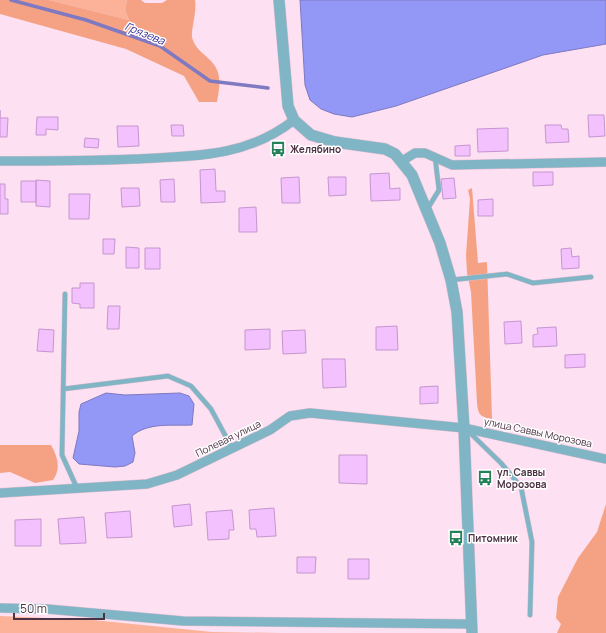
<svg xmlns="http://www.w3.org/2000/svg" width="606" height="633" viewBox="0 0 606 633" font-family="Manrope,sans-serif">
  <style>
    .green { fill: #fbb298 }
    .forest { fill: #f5a284 }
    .water { fill: #9397f5; stroke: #7e79c0 }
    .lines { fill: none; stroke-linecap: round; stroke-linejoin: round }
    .stream { stroke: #7e79c0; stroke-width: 3.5 }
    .building { fill: #f3c1fd; stroke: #c596cf }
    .service-casing { stroke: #dabdcf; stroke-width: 5.5 }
    .minor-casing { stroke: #dabdcf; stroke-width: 10 }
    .tertiary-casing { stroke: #dabdcf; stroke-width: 12 }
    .service { stroke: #80b5c6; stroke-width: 4.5 }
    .minor { stroke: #80b5c6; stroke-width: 9 }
    .tertiary { stroke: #80b5c6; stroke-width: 11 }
    .labels { text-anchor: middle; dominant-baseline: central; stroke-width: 3; stroke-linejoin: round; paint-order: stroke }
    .poi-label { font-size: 10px; font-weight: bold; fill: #4d3243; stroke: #fff; text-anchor: start }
    .street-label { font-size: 10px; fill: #4d3243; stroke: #fff }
    .water-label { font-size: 11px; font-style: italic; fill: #3a2e99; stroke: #fff }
  </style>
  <rect width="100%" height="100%" fill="#fde0f2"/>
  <!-- green -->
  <path class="green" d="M49,0H127L125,10L129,20Z
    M0,616L93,620L212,632L281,633H0Z"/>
  <!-- forest -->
  <path class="forest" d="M0,0H49L129,20L125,10L127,0H141L145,3H162L167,0H195C197,12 191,29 192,37C195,51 209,56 215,66C222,77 219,90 217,102H199L184,76L126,49L0,14Z
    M472,188L478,263L487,262L492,419C480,417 478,414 477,403L471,292L467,273L466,255L470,199L468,190Z
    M0,445H51C58,457 61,469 53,480L35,483L10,472L0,473Z
    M606,504V633H557L561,624L556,618L558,597L578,558L597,532Z"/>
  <!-- water -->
  <path class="water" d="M300,0H606V44L543,55L396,106L352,117L334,114L321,109L310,100L305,85Z
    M106,393L125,395L180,393L189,396L194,404L192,425C172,426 148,422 132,436L135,453L133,462L125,466L115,467L79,464L73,458L79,431V412L81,404Z"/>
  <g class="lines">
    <!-- stream -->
    <path class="stream" d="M11,0L86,20L160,46L210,81L268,88"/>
  </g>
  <!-- building -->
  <path class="building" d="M0,110V118H8L7,137H0Z
    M588,115H604L605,136L589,137Z
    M37,117H58V130L46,129V135H36Z
    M171,125H183L184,136H172Z
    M545,125H561L562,129H568L569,142L546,143Z
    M117,126H138L139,146L118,147Z
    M508,128V151L478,152L477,129Z
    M85,138L99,139L98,148L84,147Z
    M470,145V156H455V146Z
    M215,169L216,191H225V202L201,203L200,170Z
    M533,172H553V185L533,186Z
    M389,173L390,189L400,188V200L371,201L370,174Z
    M299,177L300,203H282L281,178Z
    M328,177H346V195L329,196Z
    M454,178L456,198L443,199L441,179Z
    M174,179L175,202H161L160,180Z
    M36,180L50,181V207L36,206Z
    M21,181H36V202H21Z
    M0,184H5V199H8V214H0Z
    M121,188H139L140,206L122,207Z
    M69,194H90L89,219H69Z
    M493,199V216H478V200Z
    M256,207L257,232H239V208Z
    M103,239H115L114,254H103Z
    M126,247L139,248V268H126Z
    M145,248H160V269H145Z
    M571,248L572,257L579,256V268L562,269L561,249Z
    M80,283H94V308H80V304L72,303V288H80Z
    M108,306H120L119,329H107Z
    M521,321L522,343L505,344L504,322Z
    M397,326L398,350H376V327Z
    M556,327L557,346L533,347V335L538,334L537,328Z
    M39,329L54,330L53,352L37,351Z
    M270,329V349L245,350V330Z
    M305,330L306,353L283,354L282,331Z
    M585,354V367L565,368V355Z
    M322,359H345L346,387L323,388Z
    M438,386V403L420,404V387Z
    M339,455H367V484L339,483Z
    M190,504L192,525L174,527L172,506Z
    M274,508L276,536L257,537L256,529H250L249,510Z
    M232,510L234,530H229V539L208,540L206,512Z
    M130,511L132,537L107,538L105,513Z
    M84,517L86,543L60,544L58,519Z
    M41,519V546H15V520Z
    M297,557H316L315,573H297Z
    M348,559H369V579H348Z"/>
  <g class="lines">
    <defs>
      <path id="service" d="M428,208L439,190L435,157
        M451,280L507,274L533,283L591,277
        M65,294L62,455L77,488
        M63,389L168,376L191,386L211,409L232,448
        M467,430L501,463L521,487L532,542L530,615"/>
      <path id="minor" d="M0,161C45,161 90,161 134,159C192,156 246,158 294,120
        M402,161L415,153H425L452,165L606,162
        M0,493L147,484L177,475L270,430L290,416L310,413L464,428L606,459
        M0,608L47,609L183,621L471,624"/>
      <path id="tertiary" d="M279,0L288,106L294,120L311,135L335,142L385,149L395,154L412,175L440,243L451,280L457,312L464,428L472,633"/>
    </defs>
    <!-- service casing -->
    <use href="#service" class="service-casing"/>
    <!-- minor casing -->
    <use href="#minor" class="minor-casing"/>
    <!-- tertiary casing -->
    <use href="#tertiary" class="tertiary-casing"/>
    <!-- service -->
    <use href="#service" class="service"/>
    <!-- minor -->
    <use href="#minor" class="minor"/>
    <!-- tertiary -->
    <use href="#tertiary" class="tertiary"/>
  </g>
  <!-- icons -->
  <defs>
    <symbol id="bus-bare" viewBox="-9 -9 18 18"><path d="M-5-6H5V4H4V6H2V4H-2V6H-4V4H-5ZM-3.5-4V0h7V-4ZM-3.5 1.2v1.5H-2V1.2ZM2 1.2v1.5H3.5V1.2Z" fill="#238259" stroke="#fff" stroke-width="2.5" paint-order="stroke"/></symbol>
  </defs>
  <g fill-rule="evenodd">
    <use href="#bus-bare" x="267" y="138" width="22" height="22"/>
    <use href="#bus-bare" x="474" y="467" width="22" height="22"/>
    <use href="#bus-bare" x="445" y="527" width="22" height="22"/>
  </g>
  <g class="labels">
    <!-- poi labels -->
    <g class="poi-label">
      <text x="290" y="149">Желябино</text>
      <text x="497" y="472">ул. Саввы<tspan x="497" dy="12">Морозова</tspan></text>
      <text x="468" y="538">Питомник</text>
    </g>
    <!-- street labels -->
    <g class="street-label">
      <text transform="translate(538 432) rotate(12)">улица Саввы Морозова</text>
      <text transform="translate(228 438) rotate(-26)">Полевая улица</text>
    </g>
    <!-- water labels -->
    <g class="water-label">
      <text transform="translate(145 33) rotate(22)">Грязева</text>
    </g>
  </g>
  <!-- scale -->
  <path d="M14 613v6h90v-6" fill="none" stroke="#4d3243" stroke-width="2"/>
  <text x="20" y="613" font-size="12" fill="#4d3243" stroke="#ffffff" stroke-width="3" paint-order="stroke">50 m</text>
</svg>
